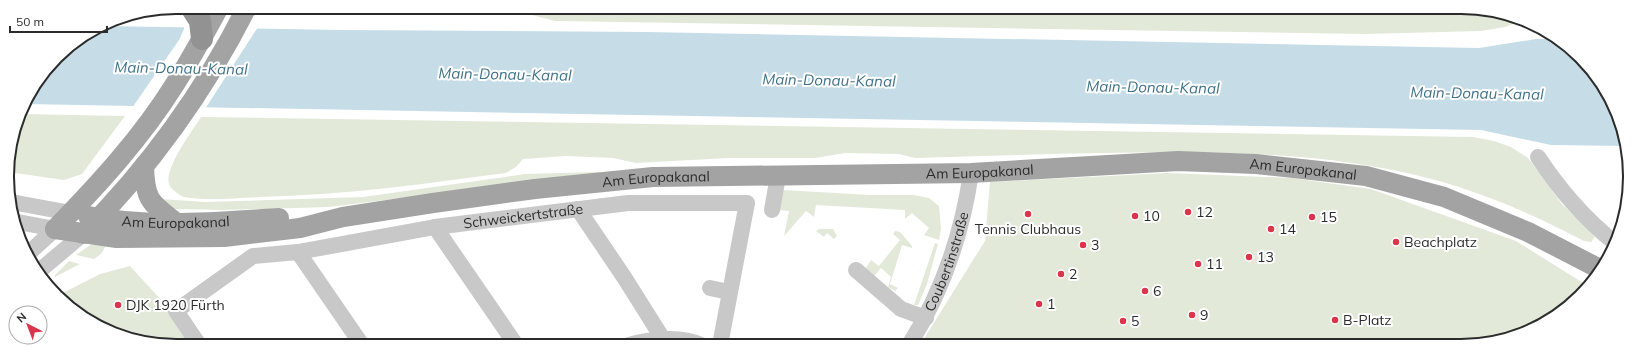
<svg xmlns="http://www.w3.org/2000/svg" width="1637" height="353" viewBox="0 0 1637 353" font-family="Mulish,sans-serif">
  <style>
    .green { fill: #e3e9d9 }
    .water { fill: #c6dde8 }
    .pier { fill: #fff }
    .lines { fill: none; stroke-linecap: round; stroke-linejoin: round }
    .minor { stroke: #c8c8c8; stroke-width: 16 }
    .major { stroke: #a3a3a3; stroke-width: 20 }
    .highway { stroke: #929292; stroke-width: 22 }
    .poi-dot { fill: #db354d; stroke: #fff; stroke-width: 1.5 }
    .labels { text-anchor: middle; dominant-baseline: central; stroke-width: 4; stroke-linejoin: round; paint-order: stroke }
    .street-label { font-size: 14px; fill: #2b2b2b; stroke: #fff }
    .poi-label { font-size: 14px; fill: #2b2b2b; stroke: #fff; text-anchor: start }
    .water-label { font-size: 15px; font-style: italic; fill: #3f7188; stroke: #fff }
    .rim { fill: none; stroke: #2b2b2b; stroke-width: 2 }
  </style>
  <rect width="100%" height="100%" fill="#fff"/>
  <!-- green -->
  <path class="green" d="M515,7L1483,8L1520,21L1505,27L1481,31L1366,34L555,21L520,12Z
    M21,114L125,116L82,174L64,180L8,172L7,165Z
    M201,117L1473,137L1494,141L1511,147L1528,158L1562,204L1595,237L1591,242L1584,241C1536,216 1487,194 1435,180C1327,151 1214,151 1104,153C1041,154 978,156 915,158L899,154L845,153L815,158H729L636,163L613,158L566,156L523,159L516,167L506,173C424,184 343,195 260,197C239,198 204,201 184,197C181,196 172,190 170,186C161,172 193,130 201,117Z
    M597,172L601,173L329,207L224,210L174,209L160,199L205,202L363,197L525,174Z
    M1168,173L1292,178L1371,189L1516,241L1588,286L1580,297L1535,329L1482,345H920L985,241L990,182Z
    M783,190L871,195H914L929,198L939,206L941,229L939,240L924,235L929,228L912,213L905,219V210L816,205L814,217L806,211L784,236L789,211L779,210Z
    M819,229H833L837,236L834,239L827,233L824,237L816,231Z
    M895,231L900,232L912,246V248L902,245L890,284L898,288L895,291L888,287L891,277L881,268L874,276L866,268L871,260L879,266L900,240L893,234Z
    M935,243L938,244L927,284L918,305H914Z
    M107,244L101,254L94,259L76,255L90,245Z
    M69,261L80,264L55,277V275Z
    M130,266L175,315L194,345H154L92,323L59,295L100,274Z"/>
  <!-- water -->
  <path class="water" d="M102,26L343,30L647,32L1479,48L1536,39H1556L1595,73L1624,133L1625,146L1551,145L1481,130L24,104L65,49Z"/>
  <!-- pier -->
  <path class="pier" d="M184,25L258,27L205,109L132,108L179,40L184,29Z"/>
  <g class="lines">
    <!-- minor -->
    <g class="minor">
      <path d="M1538,157C1559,189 1585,219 1615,243"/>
      <path d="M11,202L71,213"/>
      <path d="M578,209L624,277L663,339"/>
      <path d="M772,210L778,176"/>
      <path d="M13,221L55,229"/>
      <path d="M435,227L516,345"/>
      <path d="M298,252L362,345"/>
      <path d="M29,253L55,229"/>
      <path d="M856,270L901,309L926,318"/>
      <path d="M38,272L83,234"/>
      <path d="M710,288L729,292"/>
      <path id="s1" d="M199,345L176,311L253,256L298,252L435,227L628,203H747L720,345"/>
      <path d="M629,345C650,339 680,335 701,345"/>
      <path id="s2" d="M909,345C942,293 962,234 971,173"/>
    </g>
    <!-- major -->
    <g class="major">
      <path d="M144,166C145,202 151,203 178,224"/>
      <path id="s3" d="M88,216C152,228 215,222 279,218"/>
      <path id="s4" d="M55,229L117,238L224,237L300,228L343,217L433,203L535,189L653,177L971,173L1178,161L1256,164L1366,176L1444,197L1528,232L1600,269"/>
      <path d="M55,229C99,184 142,137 175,84C191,59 205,33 219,7"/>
      <path d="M83,234C149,168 205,90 247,7"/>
    </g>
    <!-- highway -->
    <path class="highway" d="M191,7L200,21L202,39"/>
  </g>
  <!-- markers -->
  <g class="poi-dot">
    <circle cx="1188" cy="212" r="4"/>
    <circle cx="1028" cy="214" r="4"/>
    <circle cx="1135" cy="216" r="4"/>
    <circle cx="1312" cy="217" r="4"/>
    <circle cx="1271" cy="229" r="4"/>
    <circle cx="1396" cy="242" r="4"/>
    <circle cx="1083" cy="245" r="4"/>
    <circle cx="1249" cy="257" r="4"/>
    <circle cx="1198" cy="264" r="4"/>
    <circle cx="1061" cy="274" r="4"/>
    <circle cx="1145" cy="291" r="4"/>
    <circle cx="1039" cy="304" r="4"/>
    <circle cx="118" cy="305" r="4"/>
    <circle cx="1192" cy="315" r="4"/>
    <circle cx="1335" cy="320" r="4"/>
    <circle cx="1123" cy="321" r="4"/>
  </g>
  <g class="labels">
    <!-- street labels -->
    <g class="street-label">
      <text stroke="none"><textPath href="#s4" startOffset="1254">Am Europakanal</textPath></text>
      <text stroke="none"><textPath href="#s4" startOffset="930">Am Europakanal</textPath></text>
      <text stroke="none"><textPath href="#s4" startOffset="606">Am Europakanal</textPath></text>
      <text stroke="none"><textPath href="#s1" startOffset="409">Schweickertstraße</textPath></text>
      <text stroke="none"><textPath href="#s3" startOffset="88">Am Europakanal</textPath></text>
      <text stroke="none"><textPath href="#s2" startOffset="92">Coubertinstraße</textPath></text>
    </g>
    <!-- poi labels -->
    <g class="poi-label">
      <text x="1196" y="212">12</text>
      <text x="1143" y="216">10</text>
      <text x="1320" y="217">15</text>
      <text x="1028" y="229" text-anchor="middle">Tennis Clubhaus</text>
      <text x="1279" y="229">14</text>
      <text x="1404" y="242">Beachplatz</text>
      <text x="1091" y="245">3</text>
      <text x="1257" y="257">13</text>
      <text x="1206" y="264">11</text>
      <text x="1069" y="274">2</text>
      <text x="1153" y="291">6</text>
      <text x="1047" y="304">1</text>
      <text x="126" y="305">DJK 1920 Fürth</text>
      <text x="1200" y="315">9</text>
      <text x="1343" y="320">B-Platz</text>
      <text x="1131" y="321">5</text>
    </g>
    <!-- water labels -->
    <g class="water-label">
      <text transform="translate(181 68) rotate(1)">Main-Donau-Kanal</text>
      <text transform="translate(505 74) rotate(1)">Main-Donau-Kanal</text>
      <text transform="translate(829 80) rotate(1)">Main-Donau-Kanal</text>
      <text transform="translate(1153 87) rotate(1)">Main-Donau-Kanal</text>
      <text transform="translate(1477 93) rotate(1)">Main-Donau-Kanal</text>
    </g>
  </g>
  <!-- crop -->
  <path d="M0 0H1637V353H0ZM176 14H1461A162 162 0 0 1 1623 176V177A162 162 0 0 1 1461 339H176A162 162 0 0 1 14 177V176A162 162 0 0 1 176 14Z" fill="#fff" fill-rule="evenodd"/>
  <path class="rim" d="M176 14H1461A162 162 0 0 1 1623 176V177A162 162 0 0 1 1461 339H176A162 162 0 0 1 14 177V176A162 162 0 0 1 176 14Z"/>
  <!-- north arrow -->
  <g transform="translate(28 325) rotate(318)"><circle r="19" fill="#ffffff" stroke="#aaaaaa"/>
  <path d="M0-3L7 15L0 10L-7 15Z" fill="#db354d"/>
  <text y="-6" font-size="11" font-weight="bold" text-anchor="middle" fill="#2b2b2b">N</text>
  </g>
  <!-- scale -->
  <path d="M10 26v6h97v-6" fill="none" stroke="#2b2b2b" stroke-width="2"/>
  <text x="16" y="26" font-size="12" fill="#2b2b2b" stroke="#ffffff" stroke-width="3" paint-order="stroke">50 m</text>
</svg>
